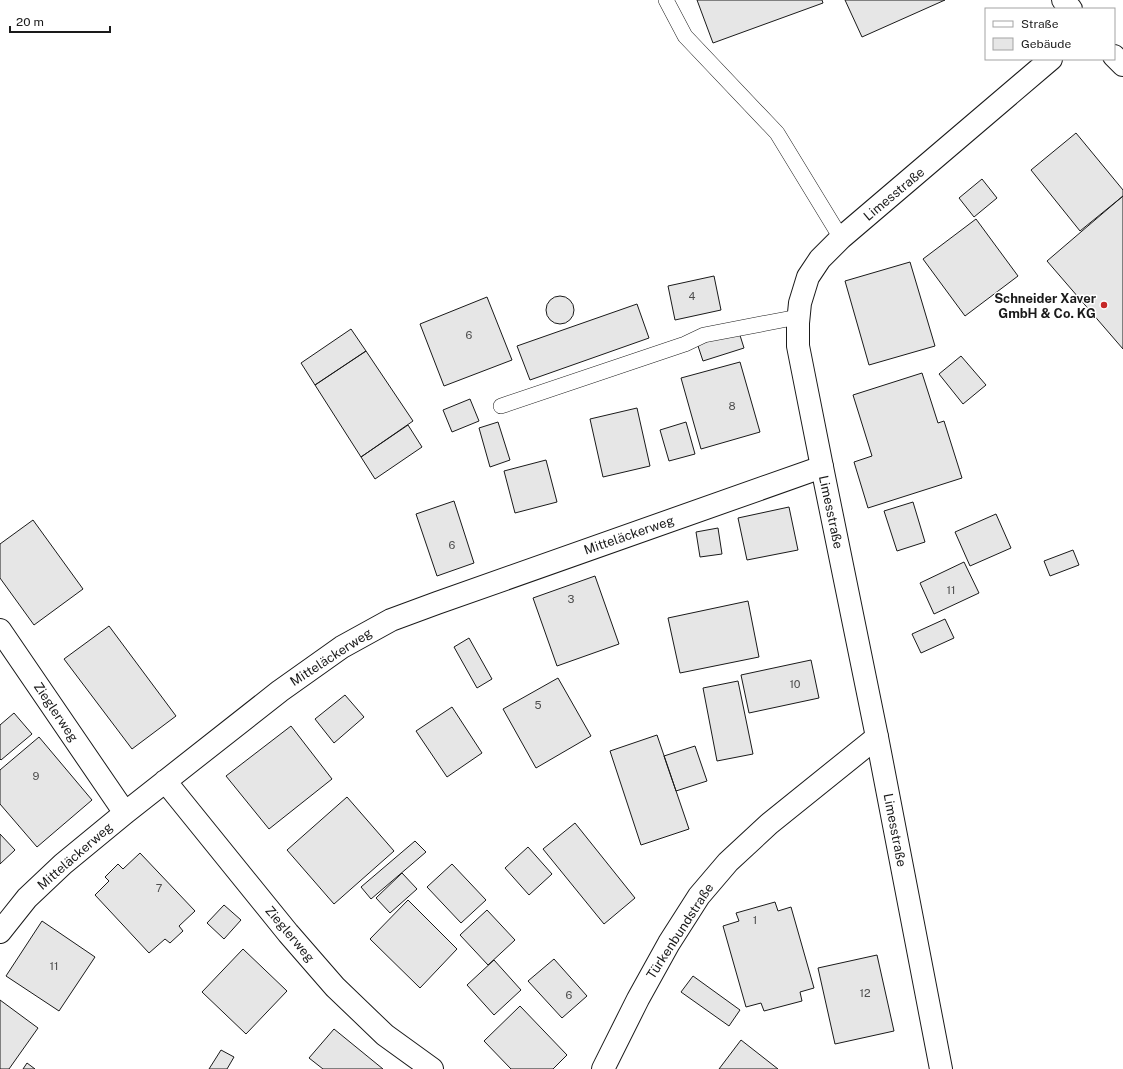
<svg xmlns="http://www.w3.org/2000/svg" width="1123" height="1069" viewBox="0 0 1123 1069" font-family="'Public Sans',sans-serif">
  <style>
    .building { fill: #e6e6e6; stroke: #1a1a1a }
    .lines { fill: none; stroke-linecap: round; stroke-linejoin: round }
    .service-casing { stroke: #1a1a1a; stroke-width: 16 }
    .minor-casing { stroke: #1a1a1a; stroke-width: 24 }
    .tertiary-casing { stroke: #1a1a1a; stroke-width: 24 }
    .service { stroke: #fff; stroke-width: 15 }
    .minor { stroke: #fff; stroke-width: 22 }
    .tertiary { stroke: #fff; stroke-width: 22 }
    .poi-dot { fill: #c62828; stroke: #fff; stroke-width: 1.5 }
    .labels { text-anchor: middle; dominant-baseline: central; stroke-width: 3; stroke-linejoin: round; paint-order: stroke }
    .number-label { font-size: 11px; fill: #4d4d4d }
    .street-label { font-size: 13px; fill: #1a1a1a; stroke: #fff }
    .poi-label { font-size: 13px; font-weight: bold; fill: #1a1a1a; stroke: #fff; text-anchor: end }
  </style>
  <rect width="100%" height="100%" fill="#fff"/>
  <!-- building -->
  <path class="building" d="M697,0H822L823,3L713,43Z
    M845,0H945L862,37Z
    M1076,133L1123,190V196L1080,231L1031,170Z
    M982,179L997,198L974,217L959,198Z
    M1123,196V349L1047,261Z
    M976,219L1018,276L965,316L923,259Z
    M910,262L935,346L869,365L845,281Z
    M714,276L721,310L675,320L668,286Z
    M546 310a14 14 0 1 1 28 0a14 14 0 1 1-28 0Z
    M487,297L512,360L444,386L420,324Z
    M637,304L649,338L530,380L517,346Z
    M351,329L366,351L315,385L301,363Z
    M738,329L744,348L703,361L697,343Z
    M366,351L413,421L361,457L315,385Z
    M961,356L986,385L963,404L939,374Z
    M740,362L760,432L701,449L681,378Z
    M922,373L938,423L944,421L962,478L868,508L854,462L872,456L853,395Z
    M470,399L479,421L452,432L443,410Z
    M637,408L650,466L603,477L590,419Z
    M498,422L510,460L490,467L479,428Z
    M686,422L695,454L669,461L660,430Z
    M408,425L422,447L375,479L361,457Z
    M546,460L557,502L515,513L504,471Z
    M454,501L474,563L437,576L416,514Z
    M913,502L925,542L897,551L884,511Z
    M789,507L798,550L747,560L738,518Z
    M996,514L1011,548L970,566L955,532Z
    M33,520L83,589L34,625L0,578V544Z
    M718,528L722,554L700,557L696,532Z
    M1073,550L1079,565L1050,576L1044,561Z
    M964,562L979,593L934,614L920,583Z
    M595,576L619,644L557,666L533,598Z
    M748,601L759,657L680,673L668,618Z
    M945,619L954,638L921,653L912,634Z
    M109,626L176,716L132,749L64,659Z
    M469,638L492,679L477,688L454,647Z
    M811,660L819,698L749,713L741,675Z
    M558,678L591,736L536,768L503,709Z
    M738,681L753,754L717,761L703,688Z
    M345,695L364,717L334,743L315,719Z
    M452,707L482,753L447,777L416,731Z
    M14,713L32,734L1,760L0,759V725Z
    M291,726L332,779L269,829L226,776Z
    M657,735L689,829L641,845L610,751Z
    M39,737L92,800L37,847L0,804V770Z
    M695,746L707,781L676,791L664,756Z
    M347,797L394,851L334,904L287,850Z
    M575,823L635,898L604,924L543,849Z
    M0,834L15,850L0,864Z
    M415,841L426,852L371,899L361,887Z
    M528,847L552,874L529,895L505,868Z
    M140,853L195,911L179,926L183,931L170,943L165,939L149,953L95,895L109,881L105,877L118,864L123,869Z
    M452,864L486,900L461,923L427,887Z
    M402,873L417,889L390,913L376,898Z
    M408,900L457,949L420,988L370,939Z
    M775,902L778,911L791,907L814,988L800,992L802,1001L764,1011L761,1003L746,1007L723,926L739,921L736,913Z
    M224,905L241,920L224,939L207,923Z
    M487,910L515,940L488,965L460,935Z
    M42,921L95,957L59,1011L6,976Z
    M243,949L287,991L246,1034L202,992Z
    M877,955L894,1031L835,1044L818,968Z
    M554,959L587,996L562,1018L528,981Z
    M494,960L521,990L494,1015L467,985Z
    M693,976L740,1010L729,1026L681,992Z
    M0,1000L38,1028L9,1069H0Z
    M520,1006L567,1055L553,1069H511L484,1041Z
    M334,1029L383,1069H323L309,1058Z
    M741,1040L778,1069H719Z
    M221,1050L234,1057L227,1069H209Z
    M27,1063L35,1069H23Z"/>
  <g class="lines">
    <defs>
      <path id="service" d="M666,0L685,36L777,133L841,238
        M501,406L685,344L704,335L798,317"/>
      <path id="minor" d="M0,630L125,813
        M165,781L288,933L335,987L385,1035L432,1069
        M0,932L27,898L63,864L125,813L280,691L342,647L391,620L437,603L822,467
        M603,1069L638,999L669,943L699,896L728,862L769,824L877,737"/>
      <path id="tertiary" d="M1063,0L1071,9
        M1114,56L1123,65
        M941,1069L877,737L822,467L798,346V323L800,303L808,277L820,259L841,238L1051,59"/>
    </defs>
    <!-- service casing -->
    <use href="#service" class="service-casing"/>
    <!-- minor casing -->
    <use href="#minor" class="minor-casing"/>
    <!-- tertiary casing -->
    <use href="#tertiary" class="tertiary-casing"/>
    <!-- service -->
    <use href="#service" class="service"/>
    <!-- minor -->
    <use href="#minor" class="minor"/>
    <!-- tertiary -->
    <use href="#tertiary" class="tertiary"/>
  </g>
  <!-- markers -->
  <circle class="poi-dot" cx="1104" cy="305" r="4"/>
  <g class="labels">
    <!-- number labels -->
    <g class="number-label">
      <text x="692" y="296">4</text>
      <text x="469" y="335">6</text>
      <text x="732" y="406">8</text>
      <text x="452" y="545">6</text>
      <text x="951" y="590">11</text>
      <text x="571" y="599">3</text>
      <text x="795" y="684">10</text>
      <text x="538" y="705">5</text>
      <text x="36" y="776">9</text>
      <text x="159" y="888">7</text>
      <text x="755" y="920">1</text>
      <text x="54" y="966">11</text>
      <text x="865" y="993">12</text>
      <text x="569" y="995">6</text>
    </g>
    <!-- street labels -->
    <g class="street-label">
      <text transform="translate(894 194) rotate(-40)">Limesstraße</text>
      <text transform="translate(831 512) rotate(78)">Limesstraße</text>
      <text transform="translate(629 535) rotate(-19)">Mitteläckerweg</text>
      <text transform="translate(331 657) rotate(-33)">Mitteläckerweg</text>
      <text transform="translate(56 712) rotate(56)">Zieglerweg</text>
      <text transform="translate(895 830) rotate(79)">Limesstraße</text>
      <text transform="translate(75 856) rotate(-41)">Mitteläckerweg</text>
      <text transform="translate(680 931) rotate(-57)">Türkenbundstraße</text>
      <text transform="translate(290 934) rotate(50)">Zieglerweg</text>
    </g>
    <!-- poi labels -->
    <g class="poi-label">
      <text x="1096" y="298">Schneider Xaver<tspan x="1096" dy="15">GmbH &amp; Co. KG</tspan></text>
    </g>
  </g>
  <!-- legend -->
  <rect x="985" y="8" width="130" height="52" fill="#ffffff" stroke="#a3a3a3"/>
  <rect x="993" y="21" width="20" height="6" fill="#ffffff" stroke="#a3a3a3"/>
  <text x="1021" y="28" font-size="12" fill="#1a1a1a">Straße</text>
  <rect x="993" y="38" width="20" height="12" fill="#e6e6e6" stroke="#a3a3a3"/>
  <text x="1021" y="48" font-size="12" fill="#1a1a1a">Gebäude</text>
  <!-- scale -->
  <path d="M10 26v6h100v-6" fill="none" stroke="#1a1a1a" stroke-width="2"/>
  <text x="16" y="26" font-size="12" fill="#1a1a1a" stroke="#ffffff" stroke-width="3" paint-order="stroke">20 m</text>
</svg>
